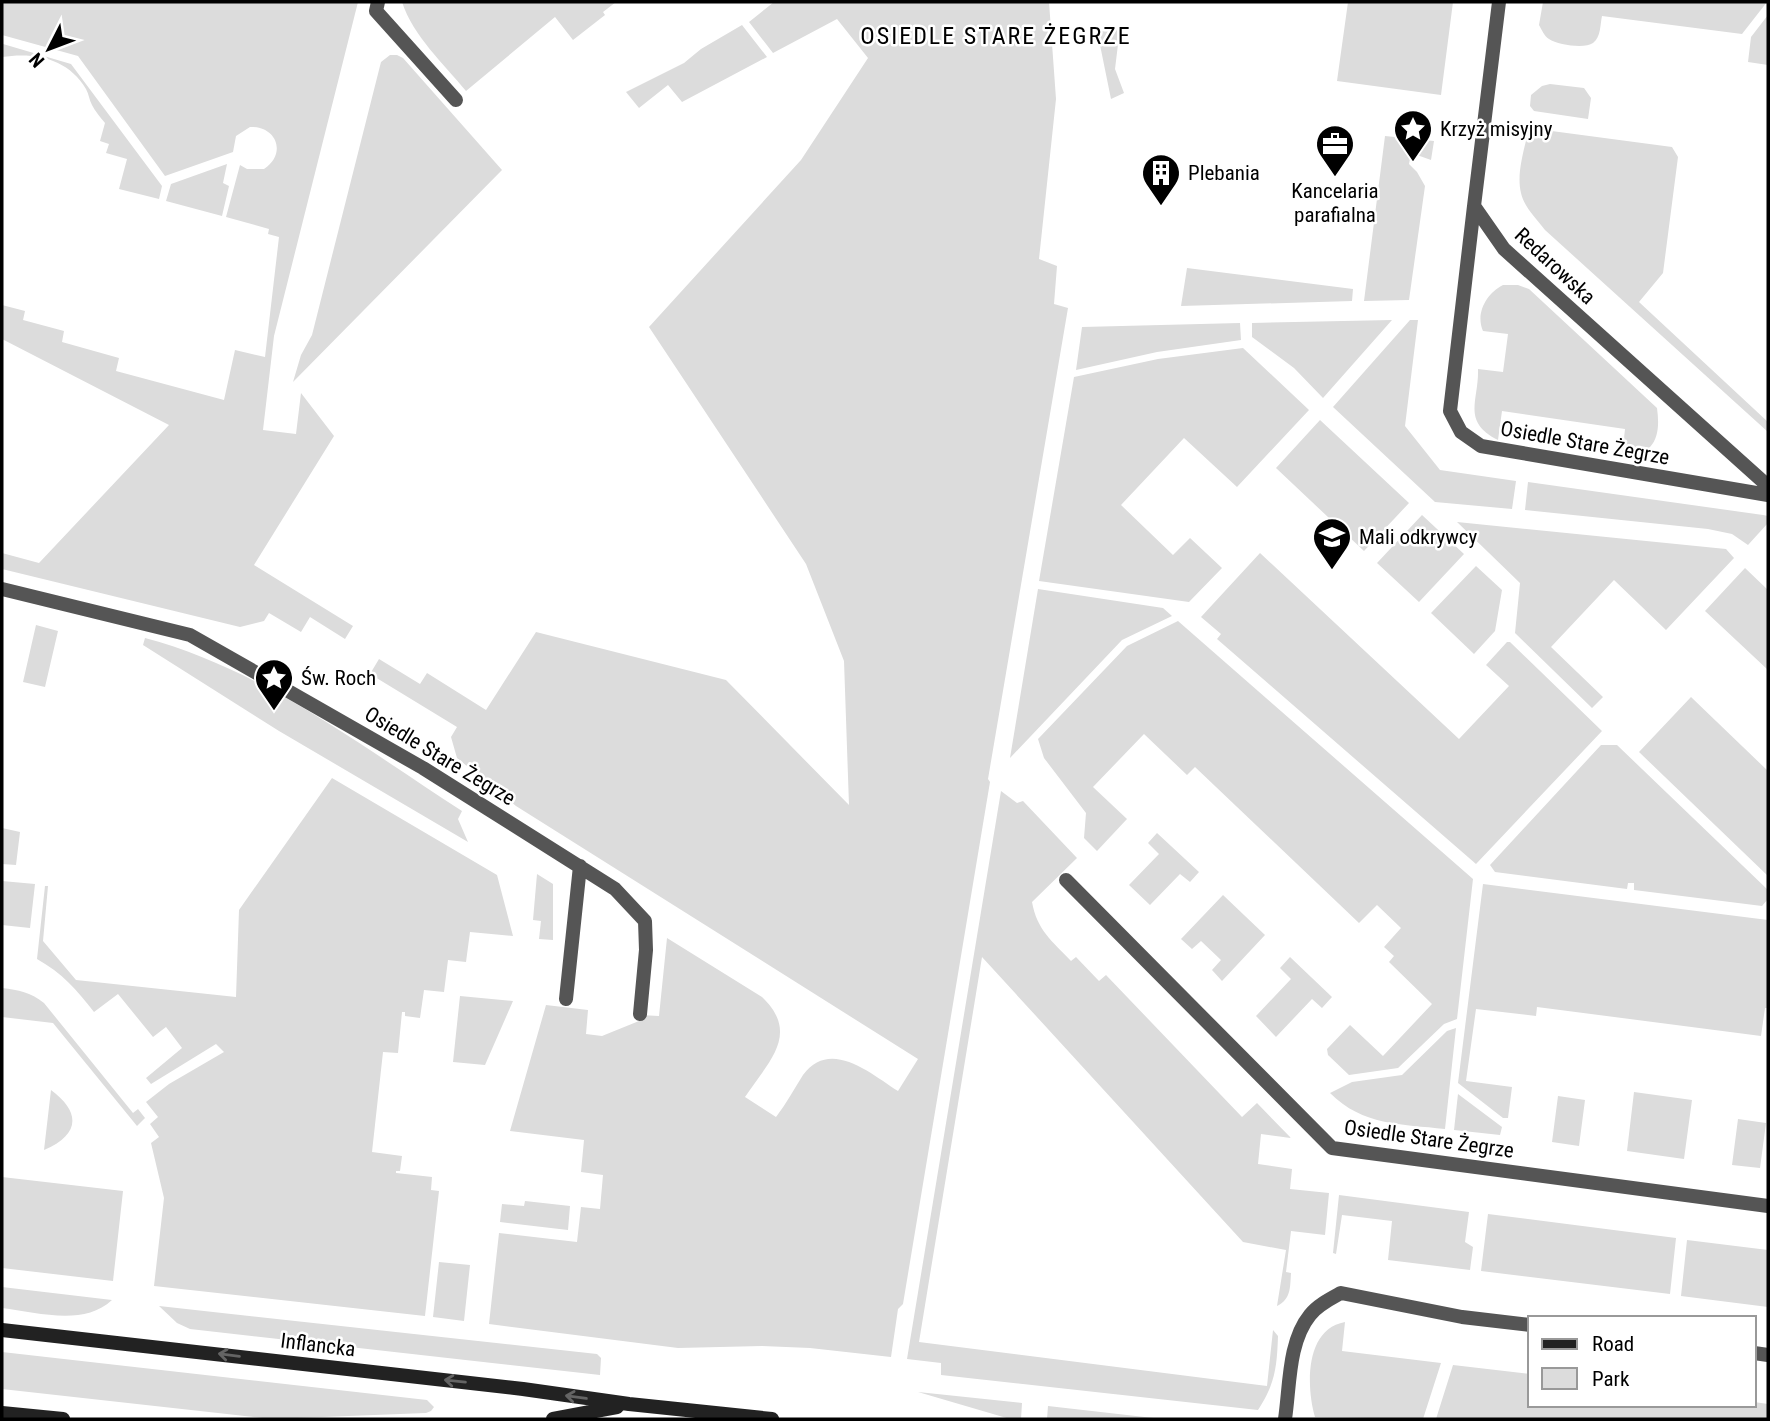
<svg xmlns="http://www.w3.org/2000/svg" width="1770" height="1421" viewBox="0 0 1770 1421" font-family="'Roboto Condensed',sans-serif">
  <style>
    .green { fill: #dcdcdc }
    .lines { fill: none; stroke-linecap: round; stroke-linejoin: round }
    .street { stroke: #555; stroke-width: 14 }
    .secondary { stroke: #222; stroke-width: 14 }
    .oneway { stroke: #646464 }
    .labels { text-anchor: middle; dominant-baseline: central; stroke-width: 5; stroke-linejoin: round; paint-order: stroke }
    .poi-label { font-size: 21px; fill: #000; stroke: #fff; text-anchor: start }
    .street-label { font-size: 21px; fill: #000; stroke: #fff }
    .quarter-label { font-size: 24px; letter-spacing: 2px; fill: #000; stroke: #fff }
  </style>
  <rect width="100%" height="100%" fill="#fff"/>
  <!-- green -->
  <path class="green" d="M2,2H358L274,336L263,430L296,434L301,393L334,436L254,565L353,626L345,639L310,617L301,632L269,613L264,621L240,627L2,569V553L39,563L169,425L2,339V305L25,311L23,320L64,331L62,342L119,358L116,371L224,400L235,350L265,357L279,237L268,234L269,229L226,217L240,165L247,169H264C287,154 277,126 250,127L236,136L233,152L165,176L78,56L2,35Z
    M402,2H616L603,12L605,15L573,40L555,17L466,91C444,64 413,36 402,2Z
    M774,2H1049L1056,99L1039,259L1057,266L1054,304L1068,308L988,779L990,782L903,1304L898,1309L891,1357L810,1348L762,1346L678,1348L489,1324L499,1233L577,1242L581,1207L600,1209L603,1175L581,1172L584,1140L510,1131L546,1005L588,1010L586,1034L602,1036L639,1021L640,1015L659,1016L667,938L762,997C801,1034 768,1062 745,1097L776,1117C786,1104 794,1089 803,1075C830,1038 870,1073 898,1091L918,1059L516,806L457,758L451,737L457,727L370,674L379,659L420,684L427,673L486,710L536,632L726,680L849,805L844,661L806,564L649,327L801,160L868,58L837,19L773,53L749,22Z
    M1348,2H1453L1441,95L1337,81Z
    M1543,2H1767L1742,34L1602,16C1600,25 1601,37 1593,43C1585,49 1558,45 1549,39C1544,36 1542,30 1539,25Z
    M1768,15V65L1748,62L1751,37Z
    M742,25L767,57L682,102L668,85L639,108L626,92L684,63L701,49Z
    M1104,26L1120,28L1115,69L1124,93L1111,99L1099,40Z
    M3,44L71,64L162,186L159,199L119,189L127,159L106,153L109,144L100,141L105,123C101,118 95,111 92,105C89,100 89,94 86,89C68,58 34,52 2,57Z
    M390,55H397L403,58L502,170L293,382L301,355L312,335L381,62Z
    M1550,84L1584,88L1591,98L1588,119L1534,111L1530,106L1531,95L1542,86Z
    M1529,128L1672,147L1678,157L1663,273L1639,302L1768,422V432L1545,230C1536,218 1524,207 1521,193C1516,173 1525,147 1529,128Z
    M1385,136L1434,141L1431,160L1417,155L1410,159L1409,164L1417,172L1425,186L1409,300L1364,301Z
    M227,164L223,183L229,186L222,216L166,201L171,184Z
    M1187,268L1353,289L1352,301L1181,306Z
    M1503,285H1518L1529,289L1657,408C1661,436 1655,456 1622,457L1625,429L1502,411L1498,440C1461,421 1479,401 1478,369L1503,372L1508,334L1483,331C1475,313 1487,293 1503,285Z
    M1392,320L1323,398L1294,368L1252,337V323Z
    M1410,320H1418L1405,426L1440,470L1516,481L1512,509L1435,502L1333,407Z
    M1240,323L1241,340L1157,352L1076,370L1082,327Z
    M1243,348L1309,410L1237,487L1184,438L1121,505L1173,555L1190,538L1222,568L1189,602L1039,581L1074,377L1158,359Z
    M1320,420L1409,503L1364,551L1276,468Z
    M1528,482L1763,515L1768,516V523L1748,545L1732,534L1708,529L1525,510Z
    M1422,515L1464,554L1419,602L1377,563Z
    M1457,522L1726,549L1734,558L1666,630L1614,580L1551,647L1603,697L1592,708L1515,633L1520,583Z
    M1260,553L1459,739L1509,686L1486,665L1507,642H1510L1602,731L1476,864L1217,639L1221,634L1201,617Z
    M1476,566L1502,590L1495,631L1474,654L1431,613Z
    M1745,568L1768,590V670L1705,611Z
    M1038,589L1163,608L1172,616L1122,640L1010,758Z
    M1178,621L1473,879L1457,1019L1444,1024L1398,1068L1349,1075L1328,1055L1327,1049L1350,1025L1383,1056L1432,1004L1389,962L1394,956L1384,947L1401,928L1377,905L1359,923L1195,767L1187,775L1144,734L1093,787L1127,819L1097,851L1084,838L1086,813L1044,758L1038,739L1127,646Z
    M36,625L58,631L45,687L23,682Z
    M145,638C262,669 361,746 462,811L458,819L468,842L279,731L143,645Z
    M1691,697L1768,771V876L1639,752Z
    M1601,745H1617L1768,890V899L1762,906L1634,890V883H1628L1627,889L1495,872L1490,865Z
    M332,778L497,875L513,936L470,932L466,962L448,960L444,992L424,990L420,1018L405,1016V1012H402L398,1053L383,1052L372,1152L402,1156L400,1171H396V1173L432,1177L431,1190L439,1191L425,1316L154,1286L164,1198L151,1143L159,1137L150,1124L158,1117L146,1102L169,1084L224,1052L216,1044L151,1084L146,1078L182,1048L166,1027L153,1037L118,994L94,1012C77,990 62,973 37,959L45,886H48L43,941L76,980L236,997L239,910Z
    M1001,791L1017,803L1023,801L1077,858L1032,902C1037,930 1052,941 1071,961L1076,957L1099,981L1106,975L1242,1117L1257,1103L1291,1138L1261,1134L1258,1164L1292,1169L1290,1189L1329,1193L1325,1235L1291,1231L1286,1272L1291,1273C1290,1288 1291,1299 1277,1306L1286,1250L1243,1242L982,957L919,1342L1267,1386L1273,1330L1278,1336C1277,1367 1275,1384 1258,1410L941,1375V1363L907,1359Z
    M2,828L20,832L16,865L2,864Z
    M1157,833L1199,872L1190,882L1180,874L1150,905L1129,885L1159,854L1148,843Z
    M537,874L553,884V940L539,939L541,921L533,920Z
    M2,881L35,884L30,928L2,925Z
    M1483,884L1768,920V1008H1765L1761,1036L1537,1007L1536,1016L1476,1009L1466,1081L1512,1087L1508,1118H1503L1458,1083Z
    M1223,895L1265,935L1222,981L1212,970L1221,960L1201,941L1192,949L1181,939Z
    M1290,957L1332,997L1322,1008L1312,999L1276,1037L1256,1016L1291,979L1280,968Z
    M2,988C19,990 30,992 44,1003L133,1113L138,1109L145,1118L137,1126L53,1023L2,1017Z
    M460,996L513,1001L485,1065L453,1062Z
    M1456,1028L1445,1129C1401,1124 1363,1126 1330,1093L1352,1082L1402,1075L1447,1031Z
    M51,1090C82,1113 79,1135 44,1150Z
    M1634,1092L1692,1100L1684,1159L1627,1151Z
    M1458,1094L1502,1127L1500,1135L1454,1130Z
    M1558,1096L1585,1100L1579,1146L1552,1142Z
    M1738,1119L1766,1123L1760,1168L1732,1165Z
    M2,1177L123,1191L113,1281L2,1268Z
    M1339,1195L1469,1212L1465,1242L1473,1247L1470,1270L1388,1260L1392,1221L1342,1215L1336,1254L1333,1253Z
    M525,1201L570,1206L568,1230L500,1222L502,1204L524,1206Z
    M1488,1214L1676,1238L1670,1294L1481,1271Z
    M1687,1240L1768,1250V1307L1681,1296Z
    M439,1262L470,1265L464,1321L433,1317Z
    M2,1287L112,1300C83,1327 37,1312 2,1308Z
    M159,1306L597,1354L601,1358L600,1375L190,1329L177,1323Z
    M1345,1322L1342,1351L1441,1363L1423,1419L1315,1417C1306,1386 1305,1329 1345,1322Z
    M2,1352L427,1400L434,1407L431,1411L426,1413L271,1419L2,1389Z
    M1453,1365L1530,1374V1405H1754V1402L1768,1404V1419H1436Z
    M918,1392L1022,1403L1021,1419H1010Z
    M1048,1406L1162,1419H1047Z"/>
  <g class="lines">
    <!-- street -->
    <path class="street" d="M378,2L376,11L456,100
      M1499,2L1474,206L1504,249L1768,486
      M1474,206L1450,411L1461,432L1481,446L1768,495
      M2,589L190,635L423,768L615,889L645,921L646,950L640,1014
      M1066,880L1332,1148L1768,1206
      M566,999L580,866
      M1754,1353L1768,1355
      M1285,1419C1290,1386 1288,1342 1310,1315C1318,1305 1330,1299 1341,1293L1462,1317L1530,1325"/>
    <!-- secondary -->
    <path class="secondary" d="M2,1330L523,1389L629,1404L772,1419
      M2,1413L63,1419
      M553,1419L617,1407"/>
  </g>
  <!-- one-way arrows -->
  <defs><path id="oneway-shaft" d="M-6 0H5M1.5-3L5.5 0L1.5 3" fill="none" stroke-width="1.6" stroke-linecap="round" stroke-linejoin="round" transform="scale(1.75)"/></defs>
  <g class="oneway">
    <use href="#oneway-shaft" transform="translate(229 1355) rotate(-173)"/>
    <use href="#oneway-shaft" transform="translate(455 1381) rotate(-174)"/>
    <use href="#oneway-shaft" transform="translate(576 1397) rotate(-172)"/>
  </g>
  <!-- icons -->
  <defs>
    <symbol id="sight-pin" viewBox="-11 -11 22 30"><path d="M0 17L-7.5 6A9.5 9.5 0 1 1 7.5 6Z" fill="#000" stroke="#fff"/><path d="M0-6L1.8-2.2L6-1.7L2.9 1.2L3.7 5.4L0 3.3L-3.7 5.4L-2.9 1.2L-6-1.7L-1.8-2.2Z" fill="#fff"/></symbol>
    <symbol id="office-pin" viewBox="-11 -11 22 30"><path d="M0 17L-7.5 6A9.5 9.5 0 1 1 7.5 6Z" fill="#000" stroke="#fff"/><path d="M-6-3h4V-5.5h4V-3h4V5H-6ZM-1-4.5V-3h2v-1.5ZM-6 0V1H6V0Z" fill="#fff"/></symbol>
    <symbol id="building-pin" viewBox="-11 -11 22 30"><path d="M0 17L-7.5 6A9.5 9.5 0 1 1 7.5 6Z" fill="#000" stroke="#fff"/><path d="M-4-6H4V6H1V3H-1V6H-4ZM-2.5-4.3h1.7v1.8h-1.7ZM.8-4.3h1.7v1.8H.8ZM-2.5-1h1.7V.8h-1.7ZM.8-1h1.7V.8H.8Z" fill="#fff"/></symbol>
    <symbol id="school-pin" viewBox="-11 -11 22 30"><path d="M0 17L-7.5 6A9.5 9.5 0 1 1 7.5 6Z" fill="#000" stroke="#fff"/><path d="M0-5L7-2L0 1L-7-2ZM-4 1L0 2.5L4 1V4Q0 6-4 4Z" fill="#fff"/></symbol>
  </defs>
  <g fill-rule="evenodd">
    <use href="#sight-pin" x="1391" y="107" width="44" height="60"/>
    <use href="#office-pin" x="1313" y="122" width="44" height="60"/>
    <use href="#building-pin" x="1139" y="151" width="44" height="60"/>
    <use href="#school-pin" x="1310" y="515" width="44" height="60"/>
    <use href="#sight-pin" x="252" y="656" width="44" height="60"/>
  </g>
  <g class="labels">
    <!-- poi labels -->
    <g class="poi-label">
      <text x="1440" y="129">Krzyż misyjny</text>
      <text x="1188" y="173">Plebania</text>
      <text x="1335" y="191" text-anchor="middle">Kancelaria<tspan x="1335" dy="24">parafialna</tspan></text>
      <text x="1359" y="537">Mali odkrywcy</text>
      <text x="301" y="678">Św. Roch</text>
    </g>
    <!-- street labels -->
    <g class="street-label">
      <text transform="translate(1555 266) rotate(43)">Redarowska</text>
      <text transform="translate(1585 443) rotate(10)">Osiedle Stare Żegrze</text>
      <text transform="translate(440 756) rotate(31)">Osiedle Stare Żegrze</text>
      <text transform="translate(1429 1139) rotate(8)">Osiedle Stare Żegrze</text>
      <text transform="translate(318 1345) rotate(7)">Inflancka</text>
    </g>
    <!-- quarter labels -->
    <g class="quarter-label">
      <text x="996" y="36">OSIEDLE STARE ŻEGRZE</text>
    </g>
  </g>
  <!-- border -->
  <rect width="1770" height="1421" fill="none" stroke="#000000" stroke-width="7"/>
  <!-- legend -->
  <rect x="1528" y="1316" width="228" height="91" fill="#ffffff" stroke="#999999" stroke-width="2"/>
  <rect x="1542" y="1339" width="35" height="10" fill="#222222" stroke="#999999" stroke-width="2"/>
  <text x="1592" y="1351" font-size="21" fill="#000000">Road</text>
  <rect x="1542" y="1368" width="35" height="21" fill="#dcdcdc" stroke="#999999" stroke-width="2"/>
  <text x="1592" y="1386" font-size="21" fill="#000000">Park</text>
  <!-- north arrow -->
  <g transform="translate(49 49) rotate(228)" stroke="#ffffff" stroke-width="5" paint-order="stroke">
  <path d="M0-5L12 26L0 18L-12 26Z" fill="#000000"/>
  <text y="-10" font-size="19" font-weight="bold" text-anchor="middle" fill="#000000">N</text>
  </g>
</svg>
